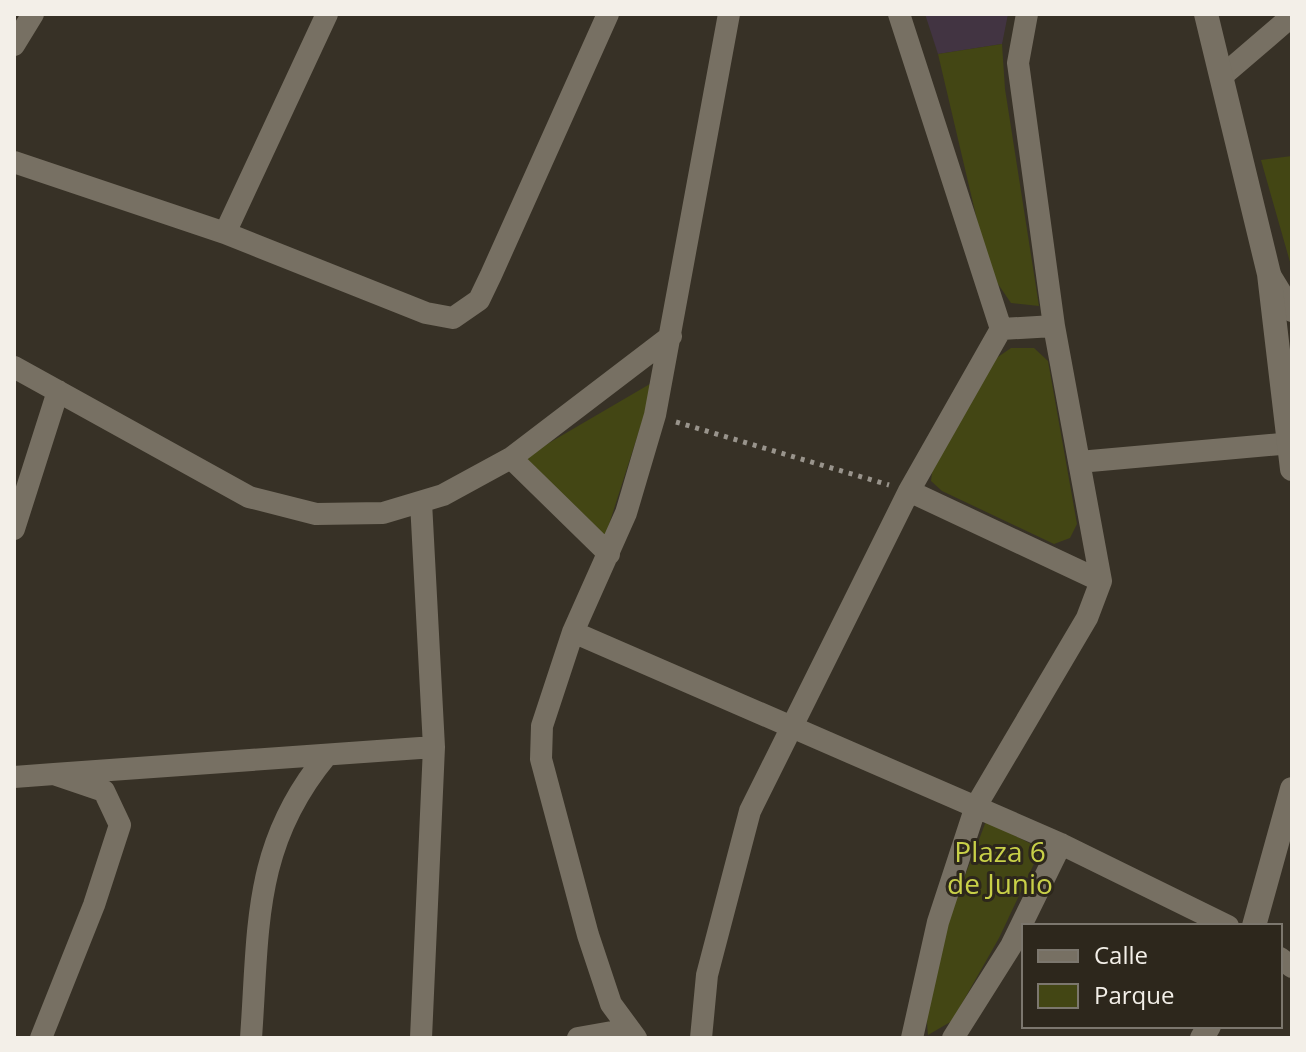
<svg xmlns="http://www.w3.org/2000/svg" width="1306" height="1052" viewBox="0 0 1306 1052" font-family="'Open Sans',sans-serif">
  <style>
    .education { fill: #423442 }
    .green { fill: #434614 }
    .lines { fill: none; stroke-linecap: round; stroke-linejoin: round }
    .path { stroke: #99948c; stroke-width: 5; stroke-dasharray: 4 6; stroke-linecap: butt }
    .street { stroke: #777063; stroke-width: 22 }
    .secondary { stroke: #777063; stroke-width: 24 }
    .labels { text-anchor: middle; dominant-baseline: central; stroke-width: 6; stroke-linejoin: round; paint-order: stroke }
    .park-label { font-size: 28px; fill: #c8d048; stroke: #2d271c }
  </style>
  <rect width="100%" height="100%" fill="#373126"/>
  <!-- education -->
  <path class="education" d="M925,14H1008L1002,44L938,54Z"/>
  <!-- green -->
  <path class="green" d="M1002,44L1005,89L1039,306L1011,303L989,271L938,54Z
    M1292,156V269L1261,160Z
    M1011,348H1034L1048,361L1077,524L1070,538L1054,544L942,491L931,481L933,464L995,359Z
    M655,381L605,537L525,457Z
    M986,821L1041,849L999,938L952,1021L928,1035C920,976 965,879 986,821Z"/>
  <g class="lines">
    <!-- path -->
    <path class="path" d="M676,422L889,485"/>
    <!-- street -->
    <path class="street" d="M899,14L1001,329
      M14,45L33,14
      M1221,77L1292,16
      M14,162L225,233L426,313L453,318L479,300L491,275L608,14
      M225,233L327,14
      M1270,275L1292,311
      M14,367L249,497L316,514L383,513L443,495L511,458L671,336
      M511,458L609,554
      M1079,462L1292,443
      M909,491L1101,581
      M421,502L434,747L421,1038
      M14,529L58,391
      M573,632L1061,844L1228,926
      M54,774L434,747
      M14,777L54,774L104,791L120,825L94,905L41,1038
      M1280,958L1292,967
      M251,1038C259,928 252,845 327,755
      M578,1038L629,1029
      M636,1038L611,1004L588,935L541,759L542,726L573,632L626,513L655,415L729,14
      M701,1038L707,975L750,811L909,491L1001,329L1054,326
      M912,1038L938,922L976,806L1087,618L1101,581L1054,326L1018,63L1027,14
      M953,1038L1011,946L1061,844"/>
    <!-- secondary -->
    <path class="secondary" d="M1206,14L1269,274L1292,469
      M1254,926L1292,789
      M1202,1038L1209,1026"/>
  </g>
  <g class="labels">
    <!-- park labels -->
    <g class="park-label">
      <text x="1000" y="851">Plaza 6<tspan x="1000" dy="32">de Junio</tspan></text>
    </g>
  </g>
  <!-- border -->
  <rect width="1306" height="1052" fill="none" stroke="#f3efe8" stroke-width="32"/>
  <!-- legend -->
  <rect x="1022" y="924" width="260" height="104" fill="#2d271c" stroke="#7c776e" stroke-width="2"/>
  <rect x="1038" y="950" width="40" height="12" fill="#777063" stroke="#7c776e" stroke-width="2"/>
  <text x="1094" y="964" font-size="24" fill="#f3efe8">Calle</text>
  <rect x="1038" y="984" width="40" height="24" fill="#434614" stroke="#7c776e" stroke-width="2"/>
  <text x="1094" y="1004" font-size="24" fill="#f3efe8">Parque</text>
</svg>
